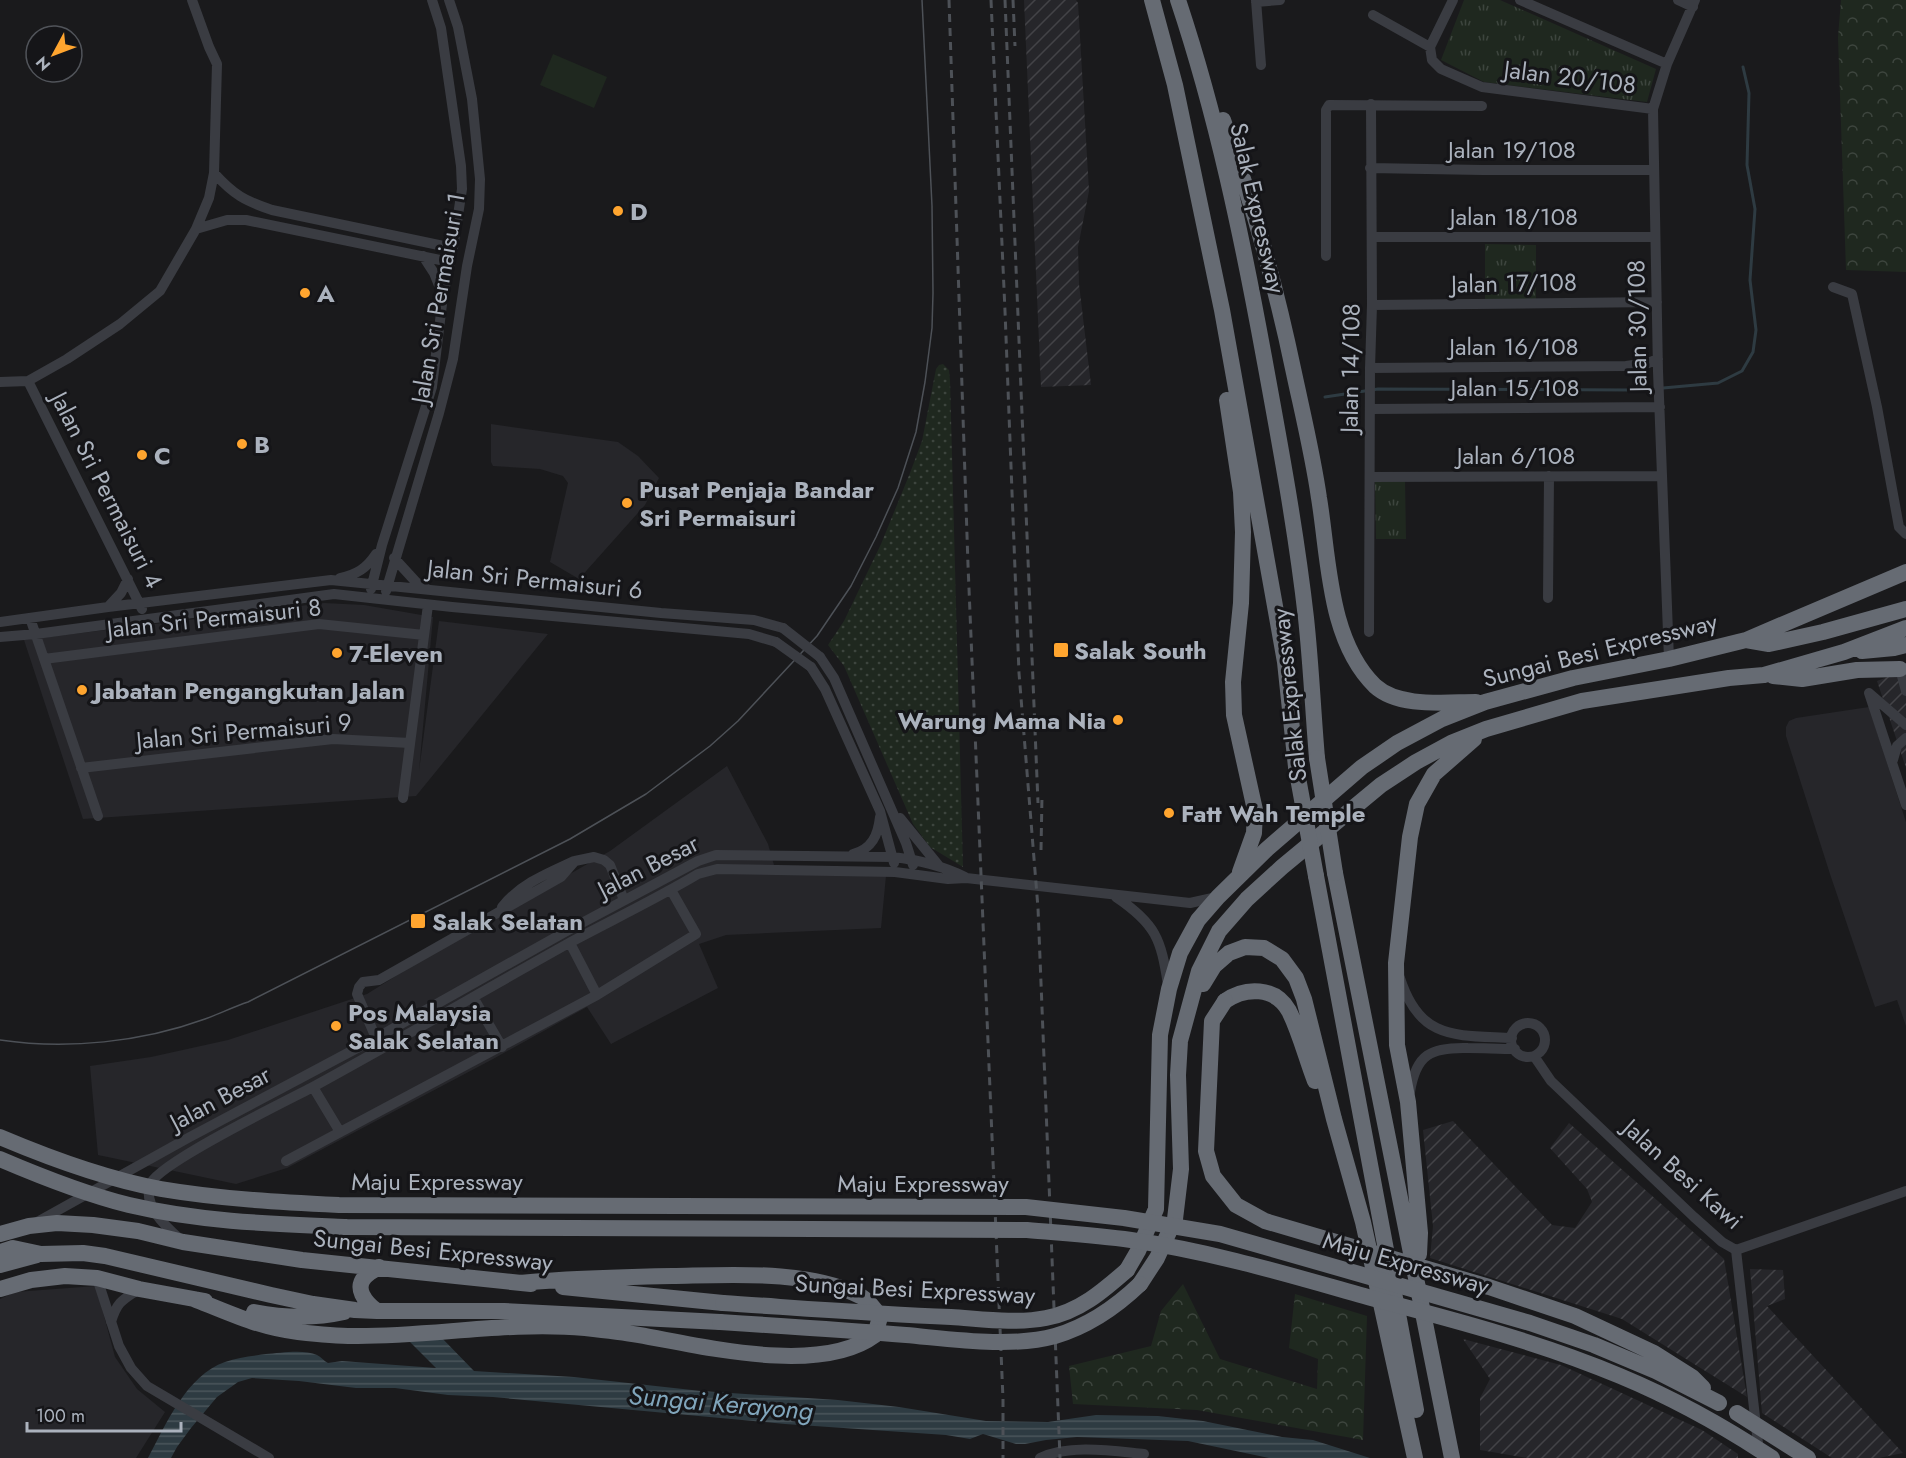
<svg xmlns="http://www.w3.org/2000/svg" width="1906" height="1458" viewBox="0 0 1906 1458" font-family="Jost,sans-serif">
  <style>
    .built { fill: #26262a }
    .industrial { fill: url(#industrial-furrows) }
    .grass { fill: url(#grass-dots) }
    .forest { fill: url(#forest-crowns) }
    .park { fill: url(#park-tufts) }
    .garden { fill: #1f281f }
    .water { fill: url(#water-rules) }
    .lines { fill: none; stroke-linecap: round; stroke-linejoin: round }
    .stream { stroke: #2e3b42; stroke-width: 3 }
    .minor { stroke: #3a3c42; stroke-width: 10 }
    .highway { stroke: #666b73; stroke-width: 16 }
    .tram { stroke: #4d5157; stroke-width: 1.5 }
    .rail { stroke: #4d5157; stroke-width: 3; stroke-dasharray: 8 6; stroke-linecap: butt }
    .minor-bridge { stroke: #3a3c42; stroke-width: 10 }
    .highway-bridge { stroke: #666b73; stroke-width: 16 }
    .poi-dot { fill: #ffa52f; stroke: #151518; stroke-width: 2 }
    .labels { text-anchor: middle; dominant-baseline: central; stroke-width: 6; stroke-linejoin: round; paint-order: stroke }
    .street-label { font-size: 24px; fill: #abb2bd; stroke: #151518 }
    .poi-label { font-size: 24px; font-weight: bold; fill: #abb2bd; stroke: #151518; text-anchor: start }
    .water-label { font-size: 26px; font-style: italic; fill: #80a5bb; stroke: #151518 }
  </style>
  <defs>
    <pattern id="industrial-furrows" width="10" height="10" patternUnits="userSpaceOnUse" patternTransform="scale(1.5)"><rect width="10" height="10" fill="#26262a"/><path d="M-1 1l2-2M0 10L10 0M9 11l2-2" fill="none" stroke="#434347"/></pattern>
    <pattern id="grass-dots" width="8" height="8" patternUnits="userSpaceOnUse" patternTransform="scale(1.5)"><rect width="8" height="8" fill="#1f281f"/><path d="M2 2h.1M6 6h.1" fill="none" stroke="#3d453e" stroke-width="1.8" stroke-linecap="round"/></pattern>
    <pattern id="forest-crowns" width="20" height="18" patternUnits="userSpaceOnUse" patternTransform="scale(1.5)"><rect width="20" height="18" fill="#1f281f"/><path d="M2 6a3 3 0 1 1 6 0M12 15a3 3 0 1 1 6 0" fill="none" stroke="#3d453e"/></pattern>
    <pattern id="park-tufts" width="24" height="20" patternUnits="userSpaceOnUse" patternTransform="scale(1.5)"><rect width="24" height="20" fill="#1f281f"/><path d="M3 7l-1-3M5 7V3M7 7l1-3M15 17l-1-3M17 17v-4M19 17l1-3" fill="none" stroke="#3d453e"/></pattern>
    <pattern id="water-rules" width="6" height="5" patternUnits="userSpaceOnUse" patternTransform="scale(1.5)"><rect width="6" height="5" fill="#2e3b42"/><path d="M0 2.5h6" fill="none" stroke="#4a555b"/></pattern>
  </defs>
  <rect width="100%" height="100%" fill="#1a1a1c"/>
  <!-- built -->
  <path class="built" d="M491,424L618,442L638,456L659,478L645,505L579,579L550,562L568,483L563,476L540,469L493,466L491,462Z
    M324,603L364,605L433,617L419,771L439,621L548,634L416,796L83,819L24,640Z
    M1869,707L1906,822V1026L1897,1000L1875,1007L1830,874L1786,736V727L1789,721L1796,718Z
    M727,766L768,844L776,872L886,876L881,928L726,935L699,944L718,988L611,1044L587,1007L493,1059L287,1168L236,1184L98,1155L90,1066L151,1057L228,1040L367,994L436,951L610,851Z
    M96,1286L115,1357L137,1389L165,1412L136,1458H0V1299L15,1292Z"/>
  <!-- industrial -->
  <path class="industrial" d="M1024,0H1076L1078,3L1089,191L1078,247L1079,284L1091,385L1041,387Z
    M1906,670V768L1877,681Z
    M1453,1121L1552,1225L1575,1228L1592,1202L1587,1189L1550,1148L1569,1123L1724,1259L1747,1397L1622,1319L1430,1258L1433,1226L1423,1130Z
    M1750,1269L1783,1270L1785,1299L1767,1306L1903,1453L1879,1458H1832L1762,1413Z
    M1463,1339L1561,1365L1702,1430L1738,1454V1458H1528L1480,1450V1398L1490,1379Z"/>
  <!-- grass -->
  <path class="grass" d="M943,364L949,370L950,380L963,867L930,847L913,824L844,666L828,645L844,621L881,544L910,473L922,441L936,369L939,365Z"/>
  <!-- forest -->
  <path class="forest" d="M1841,0H1906V272L1846,270L1838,37Z
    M1183,1284L1220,1359L1317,1389L1318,1359L1289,1348L1295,1294L1367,1316L1363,1440L1197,1410L1073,1404L1069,1366L1151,1346L1161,1311Z"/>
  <!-- park -->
  <path class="park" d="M1464,0H1500L1656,69L1647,102L1484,82L1441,60Z
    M1485,244L1536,245V300L1485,299Z
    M1405,480L1406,539H1376L1375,481Z"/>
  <!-- garden -->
  <path class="garden" d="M553,54L607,77L594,108L540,85Z"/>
  <!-- water -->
  <path class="water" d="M439,1335L474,1371L574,1377L701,1391L838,1400L899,1407L986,1421L1048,1422L1096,1415L1158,1416L1203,1421L1282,1437L1313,1440L1370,1458H1269L1188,1441L1077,1437L1046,1440L1025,1444H1016L983,1434L970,1439L946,1435L785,1424L493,1397L448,1395L395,1388H356L299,1381L252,1378L238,1382L217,1397L191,1428L177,1447L171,1458H148C166,1424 187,1375 225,1362C238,1357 253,1356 266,1354C280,1353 304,1349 317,1355C321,1357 324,1361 328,1363L342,1361L436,1368L408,1340Z"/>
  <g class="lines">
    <!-- stream -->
    <path class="stream" d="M1663,388L1718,383L1742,371L1753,352L1756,330L1750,280L1755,209L1747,165L1749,93L1743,67
      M1325,397L1378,389L1633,390L1656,389"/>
    <!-- minor -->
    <path class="minor" d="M1256,0L1261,65
      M1453,0L1430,47L1432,60L1441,69L1482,87L1653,109
      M1520,0L1667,64
      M1678,0L1693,7
      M1256,2L1280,0
      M1373,15L1430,47
      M1370,168L1482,170H1654
      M214,173C234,195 245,201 272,210L453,248
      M196,229L227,220H246L450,262
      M1372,237H1655
      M423,256L434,273L442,293
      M1326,256V110L1329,105L1482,106
      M1833,287L1852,294L1877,407L1899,527L1906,534
      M1372,305L1657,302
      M1370,368L1626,366L1648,363L1658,359
      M28,381L142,609
      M0,382L28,381L67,359L120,324L160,291L196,229L209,198L214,173L217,64L209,47L192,0
      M1370,409L1660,407
      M1370,477L1662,476
      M394,558L416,582L427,589
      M340,578C357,574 366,569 376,554
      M371,589L382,545L432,387L443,296L453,248L462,189L461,166L441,28L432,0
      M386,591L439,413L453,359L467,266L479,209L480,179L472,99L458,27L449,0
      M1548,598L1549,476
      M108,607L121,593L128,579
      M30,618L98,816
      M0,622L108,607L331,580L661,613L754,620L783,628
      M1369,632L1370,368L1372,305L1371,104
      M0,637L36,634L334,594L452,607L749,634L776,642
      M820,657L834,678L906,843L913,865
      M44,659L319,624L424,635
      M1669,659L1658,371L1653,109L1667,64L1695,0
      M811,667L825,689L880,811L894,863
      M1904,668L1900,669L1906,691
      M1869,693L1906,805
      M1869,693L1906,725
      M1893,760L1897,746L1906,738
      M81,768L333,739L410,743
      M403,798L428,605
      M900,818L939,866
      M853,854C872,849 878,835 880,817
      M1116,897C1156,924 1161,939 1168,985
      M502,907C520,884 548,873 574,861
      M570,943L597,995
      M1400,978C1420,1041 1456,1035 1512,1038
      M473,997L502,1047
      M1511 1040a17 17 0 1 1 34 0a17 17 0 1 1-34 0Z
      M376,1038L357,994L359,987L363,982L379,980L561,877L575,861L594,857L604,860L610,865L624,900
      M1534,1056L1551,1081L1694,1217L1722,1242L1736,1250
      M313,1087L340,1132
      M1410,1092C1416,1054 1431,1047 1468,1048C1483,1048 1499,1049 1515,1049
      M286,1161L597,995L696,934L671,890
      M37,1222L188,1138L376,1038L565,932L698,861L716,855L893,857C919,860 943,866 965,877
      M180,1239C166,1227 141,1204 151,1183C161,1162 284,1102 311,1088C397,1041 483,991 569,943C612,920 656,899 698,874L717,869L895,872L948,879L966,878L1190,903L1217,897
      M1736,1250L1759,1452
      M1736,1250L1906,1191
      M97,1278L119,1346L131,1368L147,1386L269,1458
      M111,1322C117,1302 122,1300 139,1289
      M1040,1458C1070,1444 1113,1451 1144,1454"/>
    <!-- highway -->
    <path class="highway" d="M1152,0L1175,85L1222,310L1285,662L1296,767
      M1178,0C1217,117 1242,237 1264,357C1280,444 1296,530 1306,618C1311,664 1313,711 1317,758
      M1223,120C1253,203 1276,287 1294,373C1303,415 1313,456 1319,498C1329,558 1328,640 1375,686C1399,708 1445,702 1476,702
      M1227,400L1241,492L1243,532L1241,603L1233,682L1234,715L1255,810L1254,833L1240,872
      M1746,640L1906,572
      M1862,651L1894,648L1906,645
      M1773,676L1802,679L1857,670L1900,669
      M1335,873L1452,1458
      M1316,876L1416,1410
      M1203,984L1214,966L1229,953L1245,947L1264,948L1282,959L1296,978L1304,999L1334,1119L1363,1222L1415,1458
      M1225,1001C1245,987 1275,986 1289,1011C1300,1033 1306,1058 1315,1081
      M0,1234L29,1226L57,1223L93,1225L138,1231L183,1242L302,1260L531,1284
      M0,1252L13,1248L41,1254L83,1253L105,1256L271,1295L313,1304L355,1310L377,1311H504L720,1322
      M1419,1254L1420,1233L1408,1102L1397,1045L1396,963L1410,837L1417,804L1434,774L1474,739
      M0,1265L37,1255
      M1127,1270L1138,1251L1156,1209L1160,1035L1169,989L1180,953L1198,920L1218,897L1267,849L1362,767L1397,743L1442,719L1485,702L1573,678L1669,659L1746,640L1769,644L1823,632L1906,609
      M1140,1284L1157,1258L1175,1219L1181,1169L1178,1075L1180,1041L1199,971L1219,931L1247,899L1282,867L1381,785L1416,762L1451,743L1486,729L1582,701L1729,678L1764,675L1844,652L1906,628
      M563,1287L723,1303
      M0,1289L31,1280L65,1276L97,1278L139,1289L205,1301
      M194,1299C229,1313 261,1328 298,1332C316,1334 335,1336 353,1336C430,1337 507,1321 585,1328C603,1330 621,1332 639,1335C702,1346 820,1376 875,1335L880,1317C875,1309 870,1302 862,1297C810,1269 729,1275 672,1276C621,1277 571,1278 520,1283
      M377,1311C366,1303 352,1287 367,1275C370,1272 375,1270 379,1267
      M254,1312C285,1318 313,1319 344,1312"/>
    <!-- tram -->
    <path class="tram" d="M0,1040C67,1050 142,1042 205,1019C219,1014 233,1007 248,1002L570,839L646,794L710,746L738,721L817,636L851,586L876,537L898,488L916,432L925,382L932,328L933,293L932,206L922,0"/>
    <!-- rail -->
    <path class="rail" d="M949,0L968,565L1003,1399V1458
      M991,0L1005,311L1019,673L1038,908L1060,1458
      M1005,0L1038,803
      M1013,0L1015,46
      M1041,850L1042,796"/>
    <!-- minor-bridge -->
    <path class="minor-bridge" d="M783,628L820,657
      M776,642L811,667"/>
    <!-- highway-bridge -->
    <path class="highway-bridge" d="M1317,758L1335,873
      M1296,767L1316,876
      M1225,1001L1212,1021L1206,1151L1213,1176L1236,1205L1265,1221L1489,1287L1575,1316L1654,1353L1692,1377L1703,1388
      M0,1137C52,1159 106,1179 161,1189C220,1199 279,1202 339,1205L1026,1207L1124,1218L1220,1234L1530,1323L1594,1345L1656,1371L1719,1403
      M0,1159C42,1177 85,1194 129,1205C201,1222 274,1224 347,1227L1027,1230C1061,1233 1096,1235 1131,1240C1216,1252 1299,1278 1382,1301C1462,1322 1544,1344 1620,1376C1673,1398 1725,1427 1772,1458
      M723,1303C799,1308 875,1314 951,1317C982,1319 1015,1324 1046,1318C1079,1312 1103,1291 1127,1270
      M720,1322C782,1326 844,1330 906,1335C951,1339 1011,1348 1055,1336C1089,1326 1115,1308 1140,1284
      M1737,1413L1808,1458"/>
  </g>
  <!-- markers -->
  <g class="poi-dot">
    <circle cx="618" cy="211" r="6"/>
    <circle cx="305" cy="293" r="6"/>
    <circle cx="242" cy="444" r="6"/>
    <circle cx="142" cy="455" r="6"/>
    <circle cx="627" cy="503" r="6"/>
    <rect x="1053" y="642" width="16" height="16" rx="3"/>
    <circle cx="337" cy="653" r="6"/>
    <circle cx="82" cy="690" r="6"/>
    <circle cx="1118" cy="720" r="6"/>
    <circle cx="1169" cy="813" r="6"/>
    <rect x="410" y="913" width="16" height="16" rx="3"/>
    <circle cx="336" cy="1026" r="6"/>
  </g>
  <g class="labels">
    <!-- street labels -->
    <g class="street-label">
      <text transform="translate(1570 77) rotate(7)">Jalan 20/108</text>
      <text x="1512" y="149">Jalan 19/108</text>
      <text transform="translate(1258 208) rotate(77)">Salak Expressway</text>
      <text x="1514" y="216">Jalan 18/108</text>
      <text transform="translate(1514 283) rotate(-1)">Jalan 17/108</text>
      <text transform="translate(438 298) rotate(-80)">Jalan Sri Permaisuri 1</text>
      <text transform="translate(1637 326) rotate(-91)">Jalan 30/108</text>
      <text x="1514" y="346">Jalan 16/108</text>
      <text transform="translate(1350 368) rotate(-89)">Jalan 14/108</text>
      <text x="1515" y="387">Jalan 15/108</text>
      <text x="1516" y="455">Jalan 6/108</text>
      <text transform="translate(107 490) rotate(63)">Jalan Sri Permaisuri 4</text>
      <text transform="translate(535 579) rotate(6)">Jalan Sri Permaisuri 6</text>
      <text transform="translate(214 618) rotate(-6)">Jalan Sri Permaisuri 8</text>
      <text transform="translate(1600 650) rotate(-14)">Sungai Besi Expressway</text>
      <text transform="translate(1289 695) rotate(-96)">Salak Expressway</text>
      <text transform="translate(244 731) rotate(-5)">Jalan Sri Permaisuri 9</text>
      <text transform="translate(648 866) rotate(-27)">Jalan Besar</text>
      <text transform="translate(220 1098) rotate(-28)">Jalan Besar</text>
      <text transform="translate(1683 1174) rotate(42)">Jalan Besi Kawi</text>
      <text x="437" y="1181">Maju Expressway</text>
      <text x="923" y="1183">Maju Expressway</text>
      <text transform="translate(433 1250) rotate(6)">Sungai Besi Expressway</text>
      <text transform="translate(1406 1263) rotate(16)">Maju Expressway</text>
      <text transform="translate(915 1289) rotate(3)">Sungai Besi Expressway</text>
    </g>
    <!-- poi labels -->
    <g class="poi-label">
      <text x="630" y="211">D</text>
      <text x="317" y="293">A</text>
      <text x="254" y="444">B</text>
      <text x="154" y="455">C</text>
      <text x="639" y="489">Pusat Penjaja Bandar<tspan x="639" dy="28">Sri Permaisuri</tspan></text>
      <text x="1074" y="650">Salak South</text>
      <text x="349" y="653">7-Eleven</text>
      <text x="94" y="690">Jabatan Pengangkutan Jalan</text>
      <text x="1106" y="720" text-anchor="end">Warung Mama Nia</text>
      <text x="1181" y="813">Fatt Wah Temple</text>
      <text x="432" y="921">Salak Selatan</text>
      <text x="348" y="1012">Pos Malaysia<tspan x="348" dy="28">Salak Selatan</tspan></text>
    </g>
    <!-- water labels -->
    <g class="water-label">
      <text transform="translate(721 1403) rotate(5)">Sungai Kerayong</text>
    </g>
  </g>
  <!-- north arrow -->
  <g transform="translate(54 54) rotate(229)"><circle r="28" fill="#151518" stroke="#51545a" stroke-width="1.5"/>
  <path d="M0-4.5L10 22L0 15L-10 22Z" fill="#ffa52f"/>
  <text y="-9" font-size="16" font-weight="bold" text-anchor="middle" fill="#abb2bd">N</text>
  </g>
  <!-- scale -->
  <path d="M27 1422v9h154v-9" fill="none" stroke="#abb2bd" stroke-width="3"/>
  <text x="36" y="1422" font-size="18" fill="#abb2bd" stroke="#151518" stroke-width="4.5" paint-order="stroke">100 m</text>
</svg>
